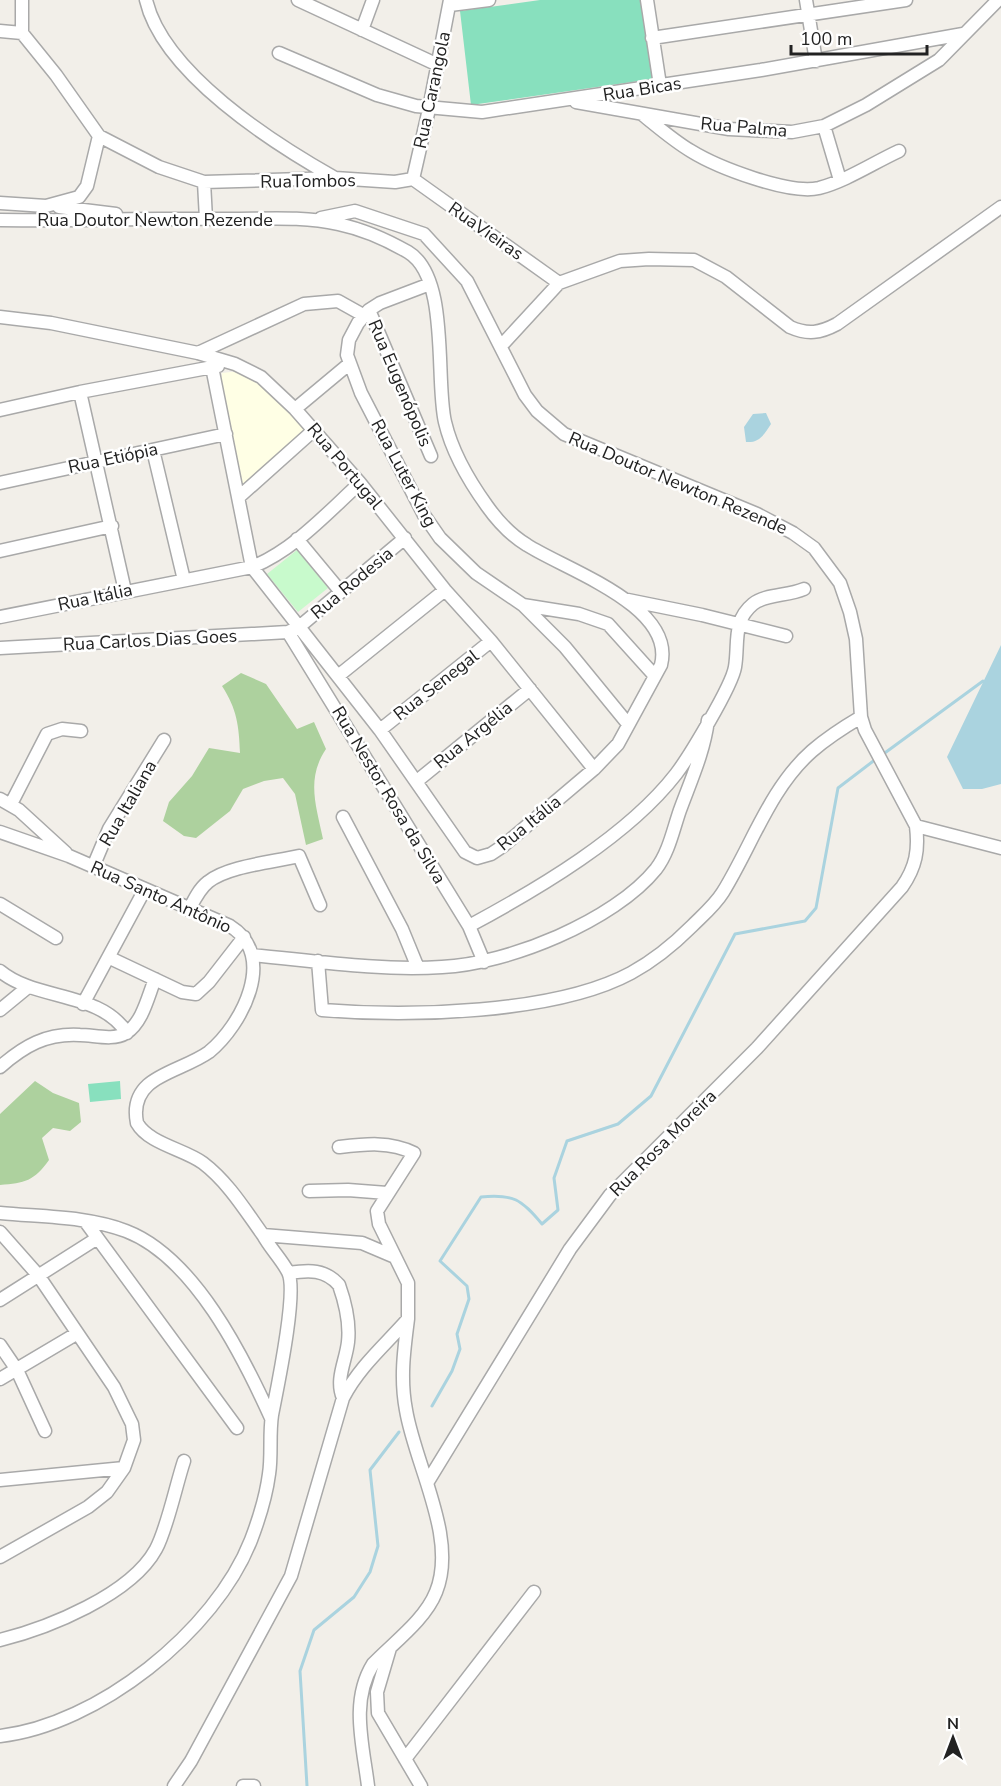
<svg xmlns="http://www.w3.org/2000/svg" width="1001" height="1786" viewBox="0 0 1001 1786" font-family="'Nunito Sans',sans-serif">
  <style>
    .education { fill: #ffffe5 }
    .forest { fill: #add19e }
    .park { fill: #c8facc }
    .pitch { fill: #88e0be }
    .water { fill: #aad3df }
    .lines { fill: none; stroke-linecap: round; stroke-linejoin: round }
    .stream { stroke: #aad3df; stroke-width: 3 }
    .minor-casing { stroke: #a9a9a9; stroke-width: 15 }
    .minor { stroke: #fff; stroke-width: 12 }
    .labels { text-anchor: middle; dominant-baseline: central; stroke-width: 5; stroke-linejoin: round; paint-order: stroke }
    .street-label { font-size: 18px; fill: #222; stroke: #fff }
  </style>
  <rect width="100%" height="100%" fill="#f2efe9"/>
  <!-- education -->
  <path class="education" d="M240,371L279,399L307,431L241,489L221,386L222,373Z"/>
  <!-- forest -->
  <path class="forest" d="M241,673L266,684L297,729L314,722L326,749C306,779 316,805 323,839L306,845L295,794L283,778L264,781L243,789L230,811L196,838L184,836L163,821L169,802L192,776L209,748L240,753C239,726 237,709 222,686Z
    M35,1081L53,1093L79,1103L81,1122L70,1131L53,1128L42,1138L49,1160C34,1181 25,1183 0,1185V1114Z"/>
  <!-- park -->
  <path class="park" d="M297,550L328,588L298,612L267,574Z"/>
  <!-- pitch -->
  <path class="pitch" d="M540,0H642L653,79L471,105L460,11Z
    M120,1081L121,1099L90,1102L88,1084Z"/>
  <!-- water -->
  <path class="water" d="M766,413L771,424C764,435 759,443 746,442L744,427L753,414Z
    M1001,645V784L982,789H963L947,757Z"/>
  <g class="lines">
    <!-- stream -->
    <path class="stream" d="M882,755L983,681
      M432,1406L452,1371L460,1349L457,1334L469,1299L467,1286L440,1261L481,1197C514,1194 521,1199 542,1224L558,1210L554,1178L567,1141L618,1124L651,1096L735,934L805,921L816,908L838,788L876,759
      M307,1786L300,1671L314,1630L354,1597L370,1572L378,1546L370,1470L399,1432"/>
    <defs>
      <path id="minor" d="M146,0C163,73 273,143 335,178
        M298,0L438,65
        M647,0L660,85
        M806,0L816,61
        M450,5L489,0
        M362,30L373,0
        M0,31L22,33
        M22,33L56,75L99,136L159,167L204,182L335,178L395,182L413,179
        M22,33V0
        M652,38L906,0
        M279,53L377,95L416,106L482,112L761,70L963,34
        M576,102L729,129L792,132L824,126L866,105L939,60L998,0
        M643,115C658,127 674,141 691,151C717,167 789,195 819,188C846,181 873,163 899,151
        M824,126L840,180
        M413,179L429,109L450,0
        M413,179L559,283
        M204,182L206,219
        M0,203L46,206L79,197L87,186L99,136
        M59,207L116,214
        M321,218L355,211L424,234L467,281L525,395L537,411L564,434L757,514L793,533L814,548L840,583L850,612L856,639L861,717L865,730L916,826C919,850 916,867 902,887L757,1048L610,1195L570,1249L427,1483
        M0,220C77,221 154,218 230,219C266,219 304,216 338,224C362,229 387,240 408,252C450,277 435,380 445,422C452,452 469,481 487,506C497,520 512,536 527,545C566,570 676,606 661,665L618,744L594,769L503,846L491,854L477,858L465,852L380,730L252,567L0,617
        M430,284L380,303L369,310L358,323L349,340L347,355L361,393L424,515L440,538L476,573L523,605L565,647L628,724
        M369,310L431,456
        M0,317L51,323L198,353L235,364L261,377L295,409L360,483L445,590L491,641L594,769
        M501,346L559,283L620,261L649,259L694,260L726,277L790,327C808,335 820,333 837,324L1001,207
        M198,353L304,304L338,301L363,315
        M212,367L252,567C294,550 327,513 360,483
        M80,392L125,591
        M295,409L349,364
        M0,410L80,392L218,366
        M153,450L184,580
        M0,483L226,434
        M239,497L314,430
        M297,539L341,592
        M0,551L112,526
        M628,600L702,615L786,636
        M523,605L579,614L608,624L654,675
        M288,632L469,926L484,962
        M0,648L288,632L299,627L405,538
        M338,676L445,590
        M380,730L491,641
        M417,781L530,689
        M0,799L19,810L66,853
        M11,804L47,734L62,729L81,731
        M343,817L402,929L418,968
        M916,826L1001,848
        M0,832L69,856L230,926C278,956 242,1025 209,1052C191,1065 162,1072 148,1085C137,1095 134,1108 137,1123C149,1144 184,1149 203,1163C228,1182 245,1210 263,1235L362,1243L395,1257
        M93,867L109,829L164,740
        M0,904L56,938
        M189,910C194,900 199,889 208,882C227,866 274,862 299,856L320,905
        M469,926C538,889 628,836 676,774C689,757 732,686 735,667C739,644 732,621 753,604C765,594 788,596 804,589
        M252,955C315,961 379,971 442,967C508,964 614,921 656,869C669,852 673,830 680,810C691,780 704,752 708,720
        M110,958L182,992L196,994L209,982L244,937
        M318,961L322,1010C408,1017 555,1014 631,973C653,961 674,944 692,926C703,915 715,905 723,892C752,845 770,788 812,751C827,738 844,727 861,717
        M0,971C36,1001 100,991 127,1033
        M83,1004L144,891
        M0,1010L28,987
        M0,1067C24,1046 46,1033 80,1035C94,1035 113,1041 126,1033C143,1022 148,996 155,979
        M309,1191L348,1190L387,1193
        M0,1213C41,1217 87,1216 126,1231C194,1257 243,1356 271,1418
        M85,1221L237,1428
        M0,1232L38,1275L114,1387L132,1424L134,1440L124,1468L107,1492L88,1507L0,1557
        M289,1273C309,1270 325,1269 339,1285C345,1302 350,1324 348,1342C346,1361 335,1379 343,1398
        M0,1300L96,1239
        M0,1345L17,1370L45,1431
        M0,1379L76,1334
        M0,1480L124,1468
        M0,1640C48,1628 131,1595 156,1549C167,1529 176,1485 184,1461
        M390,1648L377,1692L378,1713L421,1786
        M0,1736C97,1725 215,1632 251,1540C259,1519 266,1497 269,1474C272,1455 269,1435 272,1415C277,1389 298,1291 288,1272C282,1260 270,1248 263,1235
        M405,1759L534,1592
        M174,1786L191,1761L291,1576L343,1398C359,1367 385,1345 408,1319V1283L379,1224L377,1211L414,1153C390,1141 365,1144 339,1147
        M243,1786H254
        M368,1786C363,1745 350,1701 373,1664C393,1643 425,1620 436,1592C458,1538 415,1465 406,1410C400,1379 404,1350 408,1319"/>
    </defs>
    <!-- minor casing -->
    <use href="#minor" class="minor-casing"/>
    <!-- minor -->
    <use href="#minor" class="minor"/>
  </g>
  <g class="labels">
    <!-- street labels -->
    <g class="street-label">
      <text transform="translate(642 89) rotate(-9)">Rua Bicas</text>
      <text transform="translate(432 90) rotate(-78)">Rua Carangola</text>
      <text transform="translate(744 127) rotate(5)">Rua Palma</text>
      <text transform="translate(308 181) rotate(-1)">RuaTombos</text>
      <text x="155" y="220">Rua Doutor Newton Rezende</text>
      <text transform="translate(486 231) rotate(35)">RuaVieiras</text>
      <text transform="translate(400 383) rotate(67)">Rua Eugenópolis</text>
      <text transform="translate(113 458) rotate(-12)">Rua Etiópia</text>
      <text transform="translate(345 466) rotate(50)">Rua Portugal</text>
      <text transform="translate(404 473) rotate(62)">Rua Luter King</text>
      <text transform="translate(678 483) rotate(23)">Rua Doutor Newton Rezende</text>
      <text transform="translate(352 583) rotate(-40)">Rua Rodesia</text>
      <text transform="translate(95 597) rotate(-12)">Rua Itália</text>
      <text transform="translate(150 640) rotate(-3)">Rua Carlos Dias Goes</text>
      <text transform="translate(436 685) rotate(-38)">Rua Senegal</text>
      <text transform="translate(473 735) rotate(-39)">Rua Argélia</text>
      <text transform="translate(389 795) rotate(59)">Rua Nestor Rosa da Silva</text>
      <text transform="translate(128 803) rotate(-60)">Rua Italiana</text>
      <text transform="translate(529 823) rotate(-39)">Rua Itália</text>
      <text transform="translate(161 897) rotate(24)">Rua Santo Antônio</text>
      <text transform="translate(663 1143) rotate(-45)">Rua Rosa Moreira</text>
    </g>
  </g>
  <!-- north arrow -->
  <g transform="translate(953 1738)" stroke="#ffffff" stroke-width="4.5" paint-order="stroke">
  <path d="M0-4.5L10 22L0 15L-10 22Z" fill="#222222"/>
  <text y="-9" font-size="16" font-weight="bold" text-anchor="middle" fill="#222222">N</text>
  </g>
  <!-- scale -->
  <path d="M791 45v9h136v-9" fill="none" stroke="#222222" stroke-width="3"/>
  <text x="800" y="45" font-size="18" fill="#222222" stroke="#ffffff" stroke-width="4.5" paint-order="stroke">100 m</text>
</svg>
